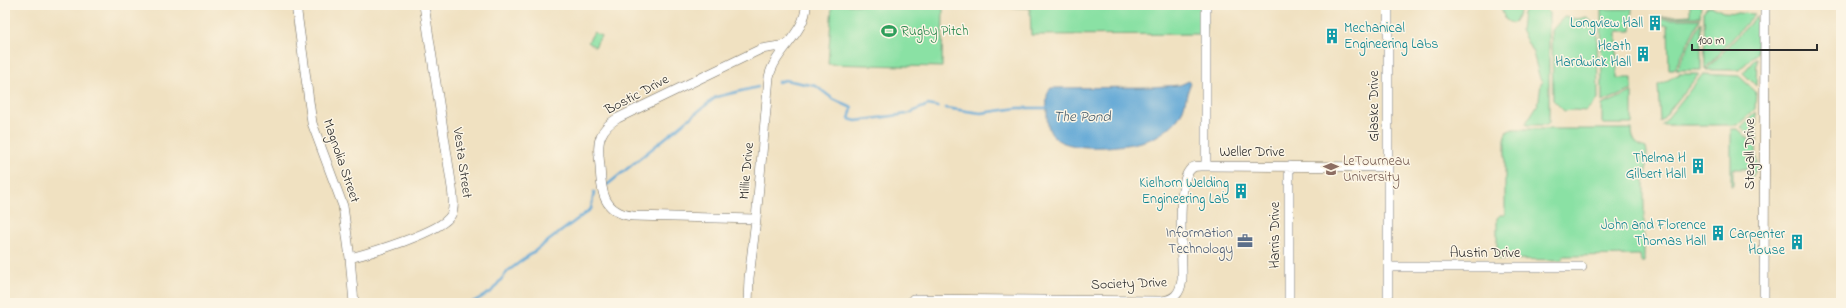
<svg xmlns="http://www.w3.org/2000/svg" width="1846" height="308" viewBox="0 0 1846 308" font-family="'Indie Flower',sans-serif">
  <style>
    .green { fill: #8ae1a4; stroke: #5a8668 }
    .water { fill: #60a7d6; stroke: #466980 }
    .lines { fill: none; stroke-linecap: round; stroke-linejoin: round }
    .stream { stroke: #60a7d6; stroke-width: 2.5 }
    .street-casing { stroke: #706b60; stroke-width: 10 }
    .street { stroke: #fff; stroke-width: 9 }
    .labels { text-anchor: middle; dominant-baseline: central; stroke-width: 3; stroke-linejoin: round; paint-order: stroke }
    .culture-label { font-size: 14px; fill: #0d838f; stroke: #fcf5e5; text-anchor: end }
    .leisure-label { font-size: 14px; fill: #27864d; stroke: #fcf5e5; text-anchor: start }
    .street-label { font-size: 14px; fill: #2b2b2b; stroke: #fcf5e5 }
    .education-label { font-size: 14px; fill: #785e54; stroke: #fcf5e5; text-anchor: start }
    .service-label { font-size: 14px; fill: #4e5e75; stroke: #fcf5e5; text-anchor: end }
    .water-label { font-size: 15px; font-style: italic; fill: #3e5667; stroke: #fcf5e5 }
  </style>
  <rect width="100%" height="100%" fill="#fcf5e5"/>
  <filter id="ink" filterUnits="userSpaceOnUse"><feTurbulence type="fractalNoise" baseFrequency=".025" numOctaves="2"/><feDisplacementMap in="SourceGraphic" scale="8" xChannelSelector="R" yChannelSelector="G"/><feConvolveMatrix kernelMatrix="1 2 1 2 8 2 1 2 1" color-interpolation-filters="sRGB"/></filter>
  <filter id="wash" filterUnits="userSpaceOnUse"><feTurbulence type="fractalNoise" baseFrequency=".012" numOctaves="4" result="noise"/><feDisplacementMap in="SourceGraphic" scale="16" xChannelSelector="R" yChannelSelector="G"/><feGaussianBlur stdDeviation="0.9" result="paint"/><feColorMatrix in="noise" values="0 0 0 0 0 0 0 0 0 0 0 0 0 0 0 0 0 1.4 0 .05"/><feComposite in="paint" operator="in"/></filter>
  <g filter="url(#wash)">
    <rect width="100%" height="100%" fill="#f0e1c1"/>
    <!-- green -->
    <path class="green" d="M832,5H1206V34L1031,35L1030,8L943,6L942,67L828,64Z
      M1500,5H1524C1519,11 1517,21 1512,24L1505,19Z
      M1535,5L1544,6L1549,13V122L1547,125H1527L1526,123L1538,104L1537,102L1539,100L1541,83L1543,82L1540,79L1533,53L1521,30L1523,13L1530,6Z
      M1690,5H1701L1700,17H1659L1690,15Z
      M1632,6L1631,31H1617V78H1632V90L1602,102L1601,9H1628Z
      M1711,6L1723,12L1755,14L1705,69L1704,11L1707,7Z
      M1757,16V53L1739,70H1706Z
      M1564,17L1577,19L1587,17L1597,27L1598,99L1586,111L1574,110L1564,111L1553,100L1552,30Z
      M1659,19H1700L1674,70H1669L1668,25H1659Z
      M1701,22V70H1676Z
      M594,32L601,36L595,47L588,42Z
      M1756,58H1757L1756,86L1743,73Z
      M1679,74H1699L1660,122L1658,85C1666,83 1671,76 1679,76Z
      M1703,74L1739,76L1756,92L1755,109L1738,125H1662Z
      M1632,92V124H1604L1602,123V105Z
      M1756,112L1757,141L1741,127Z
      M1513,129H1632C1632,140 1636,145 1646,148L1647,152L1646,178H1644V262H1641L1640,255L1563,256V260L1497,259V218L1500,215H1505V135L1508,131Z
      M1731,129H1738L1756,146L1757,168L1750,180V169H1733V186H1731Z"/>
    <!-- water -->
    <path class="water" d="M1189,81L1191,83C1185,95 1186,109 1177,120C1171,127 1163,133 1155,137C1136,147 1070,154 1054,137C1047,130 1047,120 1047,111C1047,104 1045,93 1051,88L1151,87L1180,85Z"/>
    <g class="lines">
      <!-- stream -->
      <path class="stream" d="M778,82L785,80L816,86L833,99L852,108L849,119L856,121L907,114L928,105L938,107
        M945,108L981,113L1018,108H1047
        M607,185L716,97L758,87
        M471,303L491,292L508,271L591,209L594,192"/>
    </g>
  </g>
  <g filter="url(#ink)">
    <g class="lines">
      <defs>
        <path id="street" d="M296,5L312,123L343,206L350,258L354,303
          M1206,5V166L1388,167
          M1289,166V303
          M756,219L633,216C603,213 601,191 600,166C599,156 597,145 601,136C604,128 611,122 618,118L761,49L786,45
          M350,258C370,253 442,232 451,215C455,207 453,197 452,188L424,5
          M1388,267H1582
          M913,299L1161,301C1174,300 1180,294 1182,280C1183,257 1176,188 1189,171C1193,165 1199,166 1206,166
          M748,303L749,278L756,219L769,77C775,50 806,33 806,5
          M1388,303V5
          M1764,303L1765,5"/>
      </defs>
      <!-- street casing -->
      <use href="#street" class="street-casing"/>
      <!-- street -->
      <use href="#street" class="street"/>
    </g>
  </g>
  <!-- icons -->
  <defs>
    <symbol id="building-bare" viewBox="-9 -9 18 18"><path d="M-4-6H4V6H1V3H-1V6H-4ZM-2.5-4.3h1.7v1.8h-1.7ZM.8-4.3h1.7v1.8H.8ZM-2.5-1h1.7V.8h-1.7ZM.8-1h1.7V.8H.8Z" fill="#0f9aa8" stroke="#fcf5e5" stroke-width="2.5" paint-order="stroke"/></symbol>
    <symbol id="stadium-bare" viewBox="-9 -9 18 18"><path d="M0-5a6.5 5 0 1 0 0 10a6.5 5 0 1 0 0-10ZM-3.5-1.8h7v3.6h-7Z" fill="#2e9e5b" stroke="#fcf5e5" stroke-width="2.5" paint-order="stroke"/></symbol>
    <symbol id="university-bare" viewBox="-9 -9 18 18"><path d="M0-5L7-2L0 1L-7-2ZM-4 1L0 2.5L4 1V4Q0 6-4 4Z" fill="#8d6e63" stroke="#fcf5e5" stroke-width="2.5" paint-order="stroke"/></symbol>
    <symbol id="office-bare" viewBox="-9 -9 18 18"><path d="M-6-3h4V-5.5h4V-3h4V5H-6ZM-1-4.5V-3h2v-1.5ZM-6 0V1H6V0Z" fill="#5c6f8a" stroke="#fcf5e5" stroke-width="2.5" paint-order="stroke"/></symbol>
  </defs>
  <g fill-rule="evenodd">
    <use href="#building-bare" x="1644" y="12" width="22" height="22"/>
    <use href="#stadium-bare" x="878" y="20" width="22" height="22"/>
    <use href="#building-bare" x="1321" y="25" width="22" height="22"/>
    <use href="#building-bare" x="1632" y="43" width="22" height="22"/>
    <use href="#building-bare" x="1687" y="155" width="22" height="22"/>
    <use href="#university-bare" x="1320" y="158" width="22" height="22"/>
    <use href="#building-bare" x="1230" y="180" width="22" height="22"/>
    <use href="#building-bare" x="1707" y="222" width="22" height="22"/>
    <use href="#office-bare" x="1234" y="230" width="22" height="22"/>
    <use href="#building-bare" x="1786" y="231" width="22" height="22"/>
  </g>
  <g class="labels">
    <!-- culture labels -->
    <g class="culture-label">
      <text x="1643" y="23">Longview Hall</text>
      <text x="1344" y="28" text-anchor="start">Mechanical<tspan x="1344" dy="16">Engineering Labs</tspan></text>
      <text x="1631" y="46">Heath<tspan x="1631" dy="16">Hardwick Hall</tspan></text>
      <text x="1686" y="158">Thelma H<tspan x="1686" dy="16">Gilbert Hall</tspan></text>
      <text x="1229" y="183">Kielhorn Welding<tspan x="1229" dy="16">Engineering Lab</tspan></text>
      <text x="1706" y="225">John and Florence<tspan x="1706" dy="16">Thomas Hall</tspan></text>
      <text x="1785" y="234">Carpenter<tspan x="1785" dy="16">House</tspan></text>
    </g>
    <!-- leisure labels -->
    <g class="leisure-label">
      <text x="901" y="31">Rugby Pitch</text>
    </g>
    <!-- street labels -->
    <g class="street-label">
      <text transform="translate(637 95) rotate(-28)">Bostic Drive</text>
      <text transform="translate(1374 106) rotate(-90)">Glaske Drive</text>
      <text x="1252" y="152">Weller Drive</text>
      <text transform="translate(1750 154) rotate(-90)">Stegall Drive</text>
      <text transform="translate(341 161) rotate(71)">Magnolia Street</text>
      <text transform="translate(462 163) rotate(82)">Vesta Street</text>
      <text transform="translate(747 171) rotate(-85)">Millie Drive</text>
      <text transform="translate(1275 235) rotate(-90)">Harris Drive</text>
      <text x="1485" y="253">Austin Drive</text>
      <text transform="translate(1129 284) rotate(-2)">Society Drive</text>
    </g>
    <!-- education labels -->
    <g class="education-label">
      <text x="1343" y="161">LeTourneau<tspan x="1343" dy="16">University</tspan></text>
    </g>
    <!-- service labels -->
    <g class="service-label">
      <text x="1233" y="233">Information<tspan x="1233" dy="16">Technology</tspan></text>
    </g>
    <!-- water labels -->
    <g class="water-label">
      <text x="1082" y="117">The Pond</text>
    </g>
  </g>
  <!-- margin -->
  <rect width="1846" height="308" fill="none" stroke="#fcf5e5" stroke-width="20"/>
  <!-- scale -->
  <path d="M1692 44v6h125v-6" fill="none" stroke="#2b2b2b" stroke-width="2"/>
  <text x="1698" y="44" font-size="12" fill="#2b2b2b" stroke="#fcf5e5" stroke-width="3" paint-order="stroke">100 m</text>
</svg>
